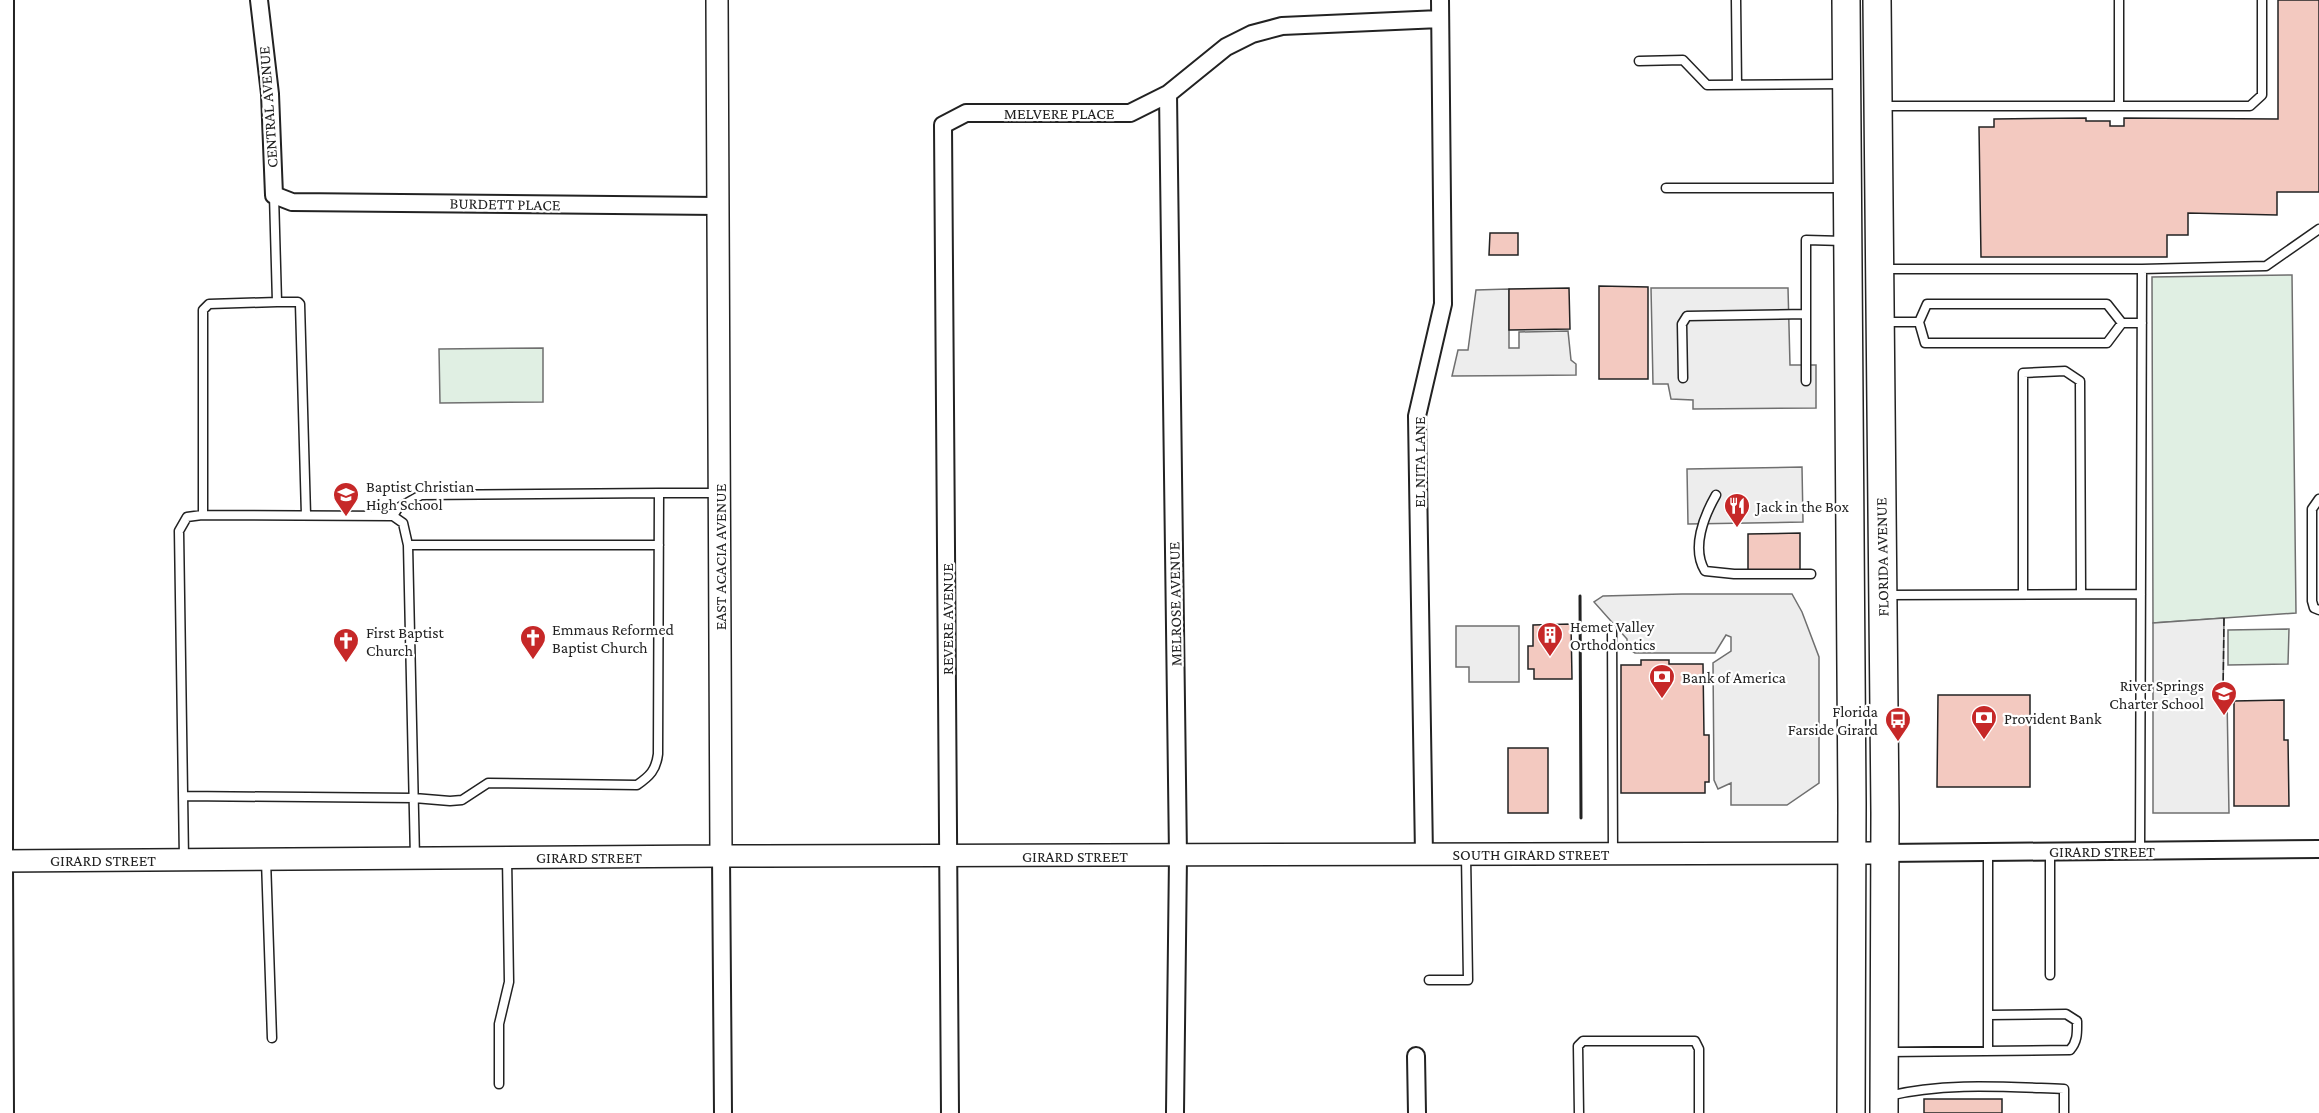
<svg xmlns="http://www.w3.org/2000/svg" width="2319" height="1113" viewBox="0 0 2319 1113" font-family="'Crimson Pro',serif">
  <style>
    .green { fill: #e0efe3; stroke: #6f6f6f; stroke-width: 1.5 }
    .parking { fill: #ededed; stroke: #6f6f6f; stroke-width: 1.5 }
    .building { fill: #f3c9c0; stroke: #222; stroke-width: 1.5 }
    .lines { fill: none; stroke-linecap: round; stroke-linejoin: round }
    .service-casing { stroke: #222; stroke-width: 11 }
    .minor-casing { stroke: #222; stroke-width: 20 }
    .tertiary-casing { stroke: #222; stroke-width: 24 }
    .primary-casing { stroke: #222; stroke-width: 30 }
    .service { stroke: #fff; stroke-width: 8 }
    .minor { stroke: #fff; stroke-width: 16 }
    .tertiary { stroke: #fff; stroke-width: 21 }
    .primary { stroke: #fff; stroke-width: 27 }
    .fence { stroke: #222; stroke-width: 1.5; stroke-dasharray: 8 3; stroke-linecap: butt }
    .wall { stroke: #222; stroke-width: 3 }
    .labels { text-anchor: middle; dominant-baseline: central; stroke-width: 4.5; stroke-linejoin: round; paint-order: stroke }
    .street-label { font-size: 16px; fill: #222; stroke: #fff }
    .poi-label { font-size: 16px; fill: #222; stroke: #fff; text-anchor: start }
  </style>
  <rect width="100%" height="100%" fill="#fff"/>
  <!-- green -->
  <path class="green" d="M2292,275L2296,613L2153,623L2152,277Z
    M543,348V402L440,403L439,349Z
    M2289,629L2288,664L2228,665V630Z"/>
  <!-- parking -->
  <path class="parking" d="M1651,288H1788L1790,365H1816V408L1693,409V400L1671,399L1668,384H1653Z
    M1509,289V348H1519V332L1568,331L1571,360L1576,364V375L1452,376L1458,350H1468L1476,290Z
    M1802,467L1803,522L1688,524L1687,469Z
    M1682,594H1792L1802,612L1819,657V783L1787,805H1731V783L1718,789L1714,780L1713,663L1731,651V637L1726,635L1715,653H1635L1627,648V639L1594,602L1603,596Z
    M2224,618L2223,697H2227L2229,813H2153V623Z
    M1456,626H1519V682H1469V667H1456Z"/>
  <!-- building -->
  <path class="building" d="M2278,0H2319V192H2277V215L2188,213V235H2167V257H1981L1979,127H1994V119L2086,118V121H2110V126H2124V118L2278,119Z
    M1490,233H1518V255H1489Z
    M1599,286L1648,287V379H1599Z
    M1569,288L1570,329L1509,330V289Z
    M1800,533V573H1748V534Z
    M1571,624L1572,679H1534V669H1528V646H1533V625Z
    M1641,660H1669V664H1703L1704,735H1709V782H1705V793H1621V665H1641Z
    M1938,695H2030V787H1937Z
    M2284,700V740H2288L2289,806H2234V701Z
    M1508,748H1548V813H1508Z
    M1924,1099H2002V1113H1924Z"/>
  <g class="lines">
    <defs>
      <path id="service" d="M1736,0L1737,85
        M2119,0V106H2250L2262,95V0
        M1639,61L1683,60L1707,85L1844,84
        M1882,106H2119
        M1666,188H1844
        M274,195L277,302H298L300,304L306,515
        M1884,269H2142L2140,851
        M2142,269L2266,266L2319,229
        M1806,314V381
        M1883,322H1919L1927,304H2107L2122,323H2142
        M1919,322L1925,343H2107L2122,323
        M1683,378L1682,324L1687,316L1806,314V240L1844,241
        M659,493H718
        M1716,495C1704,516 1691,548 1705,571L1734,574H1811
        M2319,499L2312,509V601L2314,608L2319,610
        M203,515V310L209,304L277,302
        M408,545H659
        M2023,594V373L2065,371L2080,381L2081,594
        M1885,595L2141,594
        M1612,629L1613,854
        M183,796L414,798L450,801L462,800L488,783L637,785C650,776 656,770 658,754L659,493L421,495L398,508L393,516
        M2050,851V975
        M184,859L179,531L187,517L202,515L393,516L403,523L408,545L415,858
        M266,860L272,1038
        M1429,980H1468L1466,855
        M1988,1051V1015
        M1887,1052L2070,1050C2078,1041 2077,1032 2077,1021L2066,1014L1988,1015V852
        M499,1084V1024L509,982L507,858
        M1888,1096C1945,1082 2006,1087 2064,1089V1113
        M1579,1113L1578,1046L1583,1041H1695L1699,1049V1113"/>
      <path id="minor" d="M5,0L4,861L5,1113
        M259,0L270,94L274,195L292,202L718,206
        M1168,94L1178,856L1175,1113
        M1884,853L2319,849
        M1424,855L1417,416L1443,304L1440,0
        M721,856L723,1113
        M1416,1056L1417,1113
        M950,1113L943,125L966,113H1130L1168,94L1226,47L1252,34L1282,26L1440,19"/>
      <path id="tertiary" d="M717,0L721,856
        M0,861L721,856L1884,853"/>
      <path id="primary" d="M1846,0L1852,804L1851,1113
        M1877,0L1885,813L1884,1113"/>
    </defs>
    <!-- service casing -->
    <use href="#service" class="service-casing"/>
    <!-- minor casing -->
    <use href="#minor" class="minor-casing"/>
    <!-- tertiary casing -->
    <use href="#tertiary" class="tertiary-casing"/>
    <!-- primary casing -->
    <use href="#primary" class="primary-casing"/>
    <!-- service -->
    <use href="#service" class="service"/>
    <!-- minor -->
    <use href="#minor" class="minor"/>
    <!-- tertiary -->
    <use href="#tertiary" class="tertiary"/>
    <!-- primary -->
    <use href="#primary" class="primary"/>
    <!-- fence -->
    <path class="fence" d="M2224,618L2223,697H2227V701H2234"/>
    <!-- wall -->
    <path class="wall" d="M1580,596L1581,818"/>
  </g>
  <!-- icons -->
  <defs>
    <symbol id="school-pin" viewBox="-11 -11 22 30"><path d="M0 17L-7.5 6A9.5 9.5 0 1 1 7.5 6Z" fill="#c62828" stroke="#fff"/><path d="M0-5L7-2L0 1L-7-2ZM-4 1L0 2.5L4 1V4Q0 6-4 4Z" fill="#fff"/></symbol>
    <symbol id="restaurant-pin" viewBox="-11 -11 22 30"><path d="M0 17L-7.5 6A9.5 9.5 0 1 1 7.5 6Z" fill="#c62828" stroke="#fff"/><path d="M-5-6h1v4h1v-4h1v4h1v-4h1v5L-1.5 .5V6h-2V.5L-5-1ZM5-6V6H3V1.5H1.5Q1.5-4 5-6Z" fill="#fff"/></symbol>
    <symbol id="building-pin" viewBox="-11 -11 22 30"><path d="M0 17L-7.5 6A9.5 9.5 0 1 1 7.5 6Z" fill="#c62828" stroke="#fff"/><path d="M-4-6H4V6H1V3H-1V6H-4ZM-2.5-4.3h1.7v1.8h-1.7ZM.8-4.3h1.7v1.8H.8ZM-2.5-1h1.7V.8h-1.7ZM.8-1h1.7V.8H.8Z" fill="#fff"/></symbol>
    <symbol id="church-pin" viewBox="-11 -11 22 30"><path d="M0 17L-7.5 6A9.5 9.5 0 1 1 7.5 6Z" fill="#c62828" stroke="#fff"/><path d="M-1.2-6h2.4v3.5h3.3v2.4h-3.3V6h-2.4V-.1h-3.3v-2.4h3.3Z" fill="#fff"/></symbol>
    <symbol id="bank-pin" viewBox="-11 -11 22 30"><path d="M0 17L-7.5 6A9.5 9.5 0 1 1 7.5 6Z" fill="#c62828" stroke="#fff"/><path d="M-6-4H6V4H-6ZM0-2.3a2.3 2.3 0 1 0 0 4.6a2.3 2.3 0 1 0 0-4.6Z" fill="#fff"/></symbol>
    <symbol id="bus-pin" viewBox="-11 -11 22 30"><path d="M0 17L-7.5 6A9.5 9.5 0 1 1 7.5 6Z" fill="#c62828" stroke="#fff"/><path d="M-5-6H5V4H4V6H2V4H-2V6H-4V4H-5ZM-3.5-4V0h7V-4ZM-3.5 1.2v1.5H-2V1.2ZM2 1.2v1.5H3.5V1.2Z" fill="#fff"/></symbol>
  </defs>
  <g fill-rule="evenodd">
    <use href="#school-pin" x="331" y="480" width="30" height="40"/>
    <use href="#restaurant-pin" x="1722" y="491" width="30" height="40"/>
    <use href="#building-pin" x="1535" y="620" width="30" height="40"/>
    <use href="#church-pin" x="518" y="623" width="30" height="40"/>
    <use href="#church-pin" x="331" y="626" width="30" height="40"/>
    <use href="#bank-pin" x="1647" y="662" width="30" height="40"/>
    <use href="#school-pin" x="2209" y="679" width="30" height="40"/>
    <use href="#bank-pin" x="1969" y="703" width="30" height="40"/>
    <use href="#bus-pin" x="1883" y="705" width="30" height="40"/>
  </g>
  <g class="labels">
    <!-- street labels -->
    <g class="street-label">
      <text transform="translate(268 107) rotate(-94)">CENTRAL AVENUE</text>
      <text x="1059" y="113">MELVERE PLACE</text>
      <text transform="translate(505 204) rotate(1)">BURDETT PLACE</text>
      <text transform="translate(1419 462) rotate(-90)">EL NITA LANE</text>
      <text transform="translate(720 557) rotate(-90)">EAST ACACIA AVENUE</text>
      <text transform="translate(1882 557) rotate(-91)">FLORIDA AVENUE</text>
      <text transform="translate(1175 604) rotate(-91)">MELROSE AVENUE</text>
      <text transform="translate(947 619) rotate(-90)">REVERE AVENUE</text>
      <text x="2102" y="851">GIRARD STREET</text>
      <text x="1531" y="854">SOUTH GIRARD STREET</text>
      <text x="1075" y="856">GIRARD STREET</text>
      <text x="589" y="857">GIRARD STREET</text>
      <text x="103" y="860">GIRARD STREET</text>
    </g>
    <!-- poi labels -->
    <g class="poi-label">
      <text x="366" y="486">Baptist Christian<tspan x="366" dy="18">High School</tspan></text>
      <text x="1756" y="506">Jack in the Box</text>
      <text x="1570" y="626">Hemet Valley<tspan x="1570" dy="18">Orthodontics</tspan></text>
      <text x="552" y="629">Emmaus Reformed<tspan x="552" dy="18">Baptist Church</tspan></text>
      <text x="366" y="632">First Baptist<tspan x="366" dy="18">Church</tspan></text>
      <text x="1682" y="677">Bank of America</text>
      <text x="2204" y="685" text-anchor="end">River Springs<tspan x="2204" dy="18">Charter School</tspan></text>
      <text x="1878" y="711" text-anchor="end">Florida<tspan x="1878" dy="18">Farside Girard</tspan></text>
      <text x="2004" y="718">Provident Bank</text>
    </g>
  </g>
</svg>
